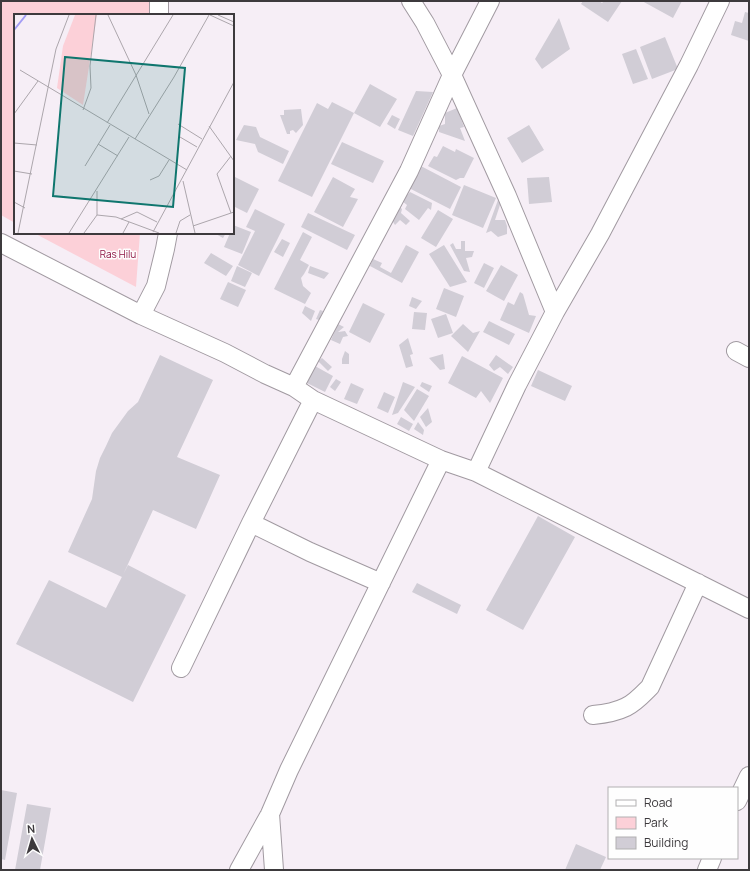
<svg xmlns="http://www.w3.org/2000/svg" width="750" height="871" viewBox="0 0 750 871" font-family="Manrope,sans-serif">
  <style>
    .green { fill: #fcd0d8 }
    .building { fill: #d1cdd6 }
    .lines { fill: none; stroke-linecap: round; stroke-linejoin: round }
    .minor-casing { stroke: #a19aa1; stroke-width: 20 }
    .minor { stroke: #fff; stroke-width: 18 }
    .labels { text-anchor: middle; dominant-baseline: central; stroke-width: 3; stroke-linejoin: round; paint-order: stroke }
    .park-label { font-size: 10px; fill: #8d1240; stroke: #fefefe }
    .inset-river { fill: none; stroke: #a39cf5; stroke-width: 2 }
    .inset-road { fill: none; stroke: #aca6ac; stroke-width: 1 }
    .view { fill: #0f766e; fill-opacity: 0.15; stroke: #0f766e; stroke-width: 2 }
    .inset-edge { fill: none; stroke: #3d3a3d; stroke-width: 2 }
  </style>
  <rect width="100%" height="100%" fill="#f6eef6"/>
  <!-- green -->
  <path class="green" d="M1,1H154L153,15H15V223L1,215Z
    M34,233H140L136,287Z"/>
  <!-- building -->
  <path class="building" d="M583,1H599L602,3L604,1H622L608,22L581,4Z
    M642,1H682L673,18Z
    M745,12L749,13V41L731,35L735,21L742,23Z
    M559,18L570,49L542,69L535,59Z
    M665,37L678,69L652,79L640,47Z
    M636,49L648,79L633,84L622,54Z
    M370,84L397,99L380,127L354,113Z
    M416,91L433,92L413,136L398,130Z
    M332,102L354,113L312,197L278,181L317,103L328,109Z
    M457,108L464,127L460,128L465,141L439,132V126L445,124V113Z
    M301,109L303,125L296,133L293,130L290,131V134H287L280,115H284V110Z
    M392,115L400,119L395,129L387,124Z
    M244,125L256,127L260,137L289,151L283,164L258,152L255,144L236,140Z
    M529,125L544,150L522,163L507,138Z
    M342,142L384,161L373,183L331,164Z
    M443,146L455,152L456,149L474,158L464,178H460L456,180L428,166L434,156L437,157Z
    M417,164L461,187L450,209L405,186Z
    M233,176L259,189L247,213L233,206Z
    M333,177L355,189L350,197L358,199L343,227L314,212Z
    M549,177L552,202L529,204L527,178Z
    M464,185L496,198L483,228L452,215Z
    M410,192L432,203L431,210L428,208L419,220L405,209L407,205L402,201Z
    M498,200L501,202L495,220H505L507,226V234L498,237L491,231L486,233Z
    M397,205L402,209L401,213L410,221L406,225L400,220L395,225L390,217Z
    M255,209L285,224L259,276L238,265L255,231L246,227Z
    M438,210L453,219L436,247L421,238Z
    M308,213L355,235L347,250L301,227Z
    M233,226V225L251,232L242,254L224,247L230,233H233Z
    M303,232L312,237L300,260L309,265L304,274L301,278L303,286L311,293L305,304L274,289Z
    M214,233H226L223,238Z
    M282,239L290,243L283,257L274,252Z
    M461,241H465V251H474L472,257L466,258L470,272L464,271L450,245L453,243L456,249H461Z
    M406,245L419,252L402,283L370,266L373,259L382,263L380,267L391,273Z
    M444,245L467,282L450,287L429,254Z
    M211,253L233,266L226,276L204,263Z
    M484,263L494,268L484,288L474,283Z
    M501,265L518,275L504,301L486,291Z
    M237,266L252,273L245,287L231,281Z
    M310,266L329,273L324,279L308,273Z
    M228,282L246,290L238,307L220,299Z
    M444,288L464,296L456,317L436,309Z
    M520,292L523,294L529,315L536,316L529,333L500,320L508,302L514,305Z
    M412,297L422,301L416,309L409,306Z
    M363,303L385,314L370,343L349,332Z
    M305,306L315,311L311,321L302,313Z
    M320,310L323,311L319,320L316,319Z
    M414,312L427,313L425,330L412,329Z
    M446,314L453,333L438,338L431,319Z
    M489,321L515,334L509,345L483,332Z
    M338,324L344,327L338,332L345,331L348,336L343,337L340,344L331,340Z
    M463,324L473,333L480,331L468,352L451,336Z
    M408,338L413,354L410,355L413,366L406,368L399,345Z
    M345,351L349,354V364H342V359Z
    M443,354L445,369L440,370L429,358Z
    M160,355L213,380L177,457L220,475L196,529L153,510L122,577L68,552L92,499L96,471L100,458L106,446L112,433L128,411L138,402Z
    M496,355L513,367L508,374L500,367L494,371L489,365Z
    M462,356L503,378L490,403L481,391L476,398L448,383Z
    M322,358L332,367L328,371L318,361Z
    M315,366L333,376L325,392L307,383Z
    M538,370L572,386L565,401L531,386Z
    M336,379L341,382L335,391L330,387Z
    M403,382L415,387L398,413L392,415Z
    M422,382L432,386L429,392L420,386Z
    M351,383L364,389L357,404L344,399Z
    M417,389L429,396L414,421L404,410Z
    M384,392L395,397L388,413L377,408Z
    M428,408L432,422L426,427L420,417Z
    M401,417L413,424L409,431L397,424Z
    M418,422L424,430L423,435L414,429Z
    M538,516L575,537L523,630L486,610Z
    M128,565L186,595L133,702L16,644L49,580L106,608Z
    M417,583L461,605L457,614L412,592Z
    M1,790L17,793L5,860L1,859Z
    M27,804L51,808L40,870H15Z
    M576,844L606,857L600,870H565Z"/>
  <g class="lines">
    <defs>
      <path id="minor" d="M411,1L425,23L452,75L507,196L555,312
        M159,15V1
        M1,243L141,315L225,353L265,374L294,387L313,400L441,460L476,472L749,609
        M141,315L156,286L165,249L168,233
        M736,351L749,358
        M294,387L409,171L452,75L490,1
        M476,472L517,385L555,312L600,234L689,65L720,1
        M251,523L310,552L381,583
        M181,668L251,523L313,400
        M593,715C604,714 616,712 626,707C635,703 643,694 650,687L698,583
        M737,801L749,776
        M270,814L274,870
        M239,870L270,814L289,770L441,460
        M707,870L712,858"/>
    </defs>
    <!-- minor casing -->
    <use href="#minor" class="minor-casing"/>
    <!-- minor -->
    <use href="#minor" class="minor"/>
  </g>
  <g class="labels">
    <!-- park labels -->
    <g class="park-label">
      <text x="118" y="254">Ras Hilu</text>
    </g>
  </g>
  <!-- overview -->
  <g transform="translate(14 14)">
    <rect width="220" height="220" fill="#f6eef6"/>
    <path d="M61,1H83L69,91L43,74L49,32Z" fill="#fcd0d8"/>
    <path class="inset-river" d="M0,16L12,1"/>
    <path class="inset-road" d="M94,1L122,61L135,100M196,1L220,12M204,1L220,8M6,56L173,156M69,96L77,74L76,52L82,1M0,100L24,67M93,109L159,1M164,110L188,125M195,112L220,147M166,123L183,133M121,125L160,63L195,1M0,129L23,131M84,130L104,142M71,152L96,111M0,157L18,160M136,166L145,162L155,146M169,167L181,219M0,188L11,194M217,199L203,160L217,142M83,201L102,203L145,219M107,205L123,198L143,208M179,212L220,198M139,218L220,68M4,219L42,35L55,1M55,219L115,123M70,219L83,201V177M109,219L115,208M162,219L166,207L176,201"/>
    <path class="view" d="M51,43L171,54L159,193L39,182Z"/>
    <rect width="220" height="220" class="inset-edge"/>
  </g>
  <!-- border -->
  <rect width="750" height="871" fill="none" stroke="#3d3a3d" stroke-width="4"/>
  <!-- legend -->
  <rect x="608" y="787" width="130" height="72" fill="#fefefe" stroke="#b1b0b1"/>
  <rect x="616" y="800" width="20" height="6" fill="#ffffff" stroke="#b1b0b1"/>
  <text x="644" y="807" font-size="12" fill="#3d3a3d">Road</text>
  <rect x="616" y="817" width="20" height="12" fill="#fcd0d8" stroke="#b1b0b1"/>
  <text x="644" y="827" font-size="12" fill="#3d3a3d">Park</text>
  <rect x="616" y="837" width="20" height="12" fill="#d1cdd6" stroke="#b1b0b1"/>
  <text x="644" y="847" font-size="12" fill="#3d3a3d">Building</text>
  <!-- north arrow -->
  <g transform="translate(32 839) rotate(355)" stroke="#fefefe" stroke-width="3" paint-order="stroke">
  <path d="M0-3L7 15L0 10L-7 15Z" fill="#3d3a3d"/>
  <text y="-6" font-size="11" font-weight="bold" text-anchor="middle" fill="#3d3a3d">N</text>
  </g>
</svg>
